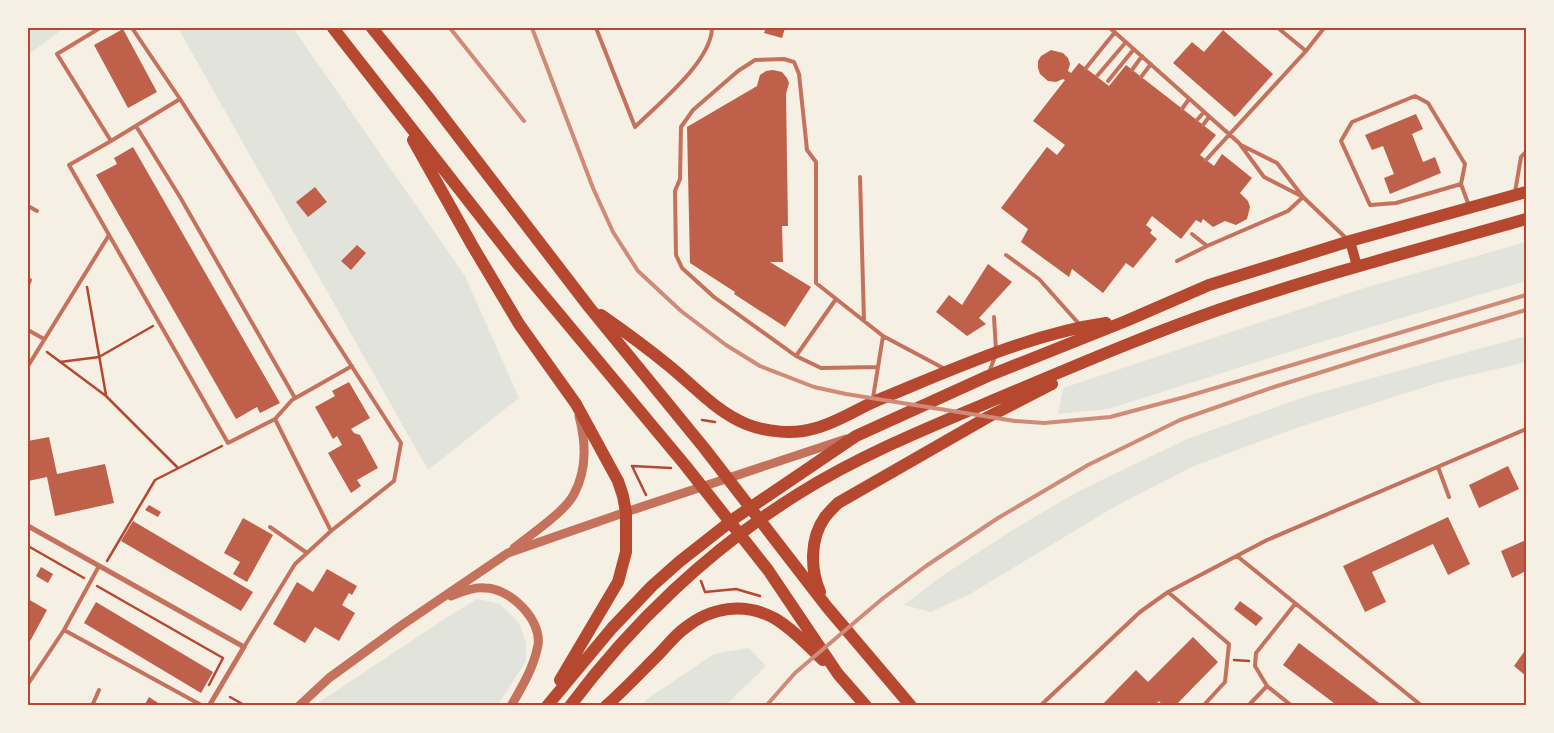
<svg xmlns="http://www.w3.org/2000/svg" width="1554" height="733" viewBox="0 0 1554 733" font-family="'Fira Sans',sans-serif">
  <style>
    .green { fill: #e2e4dc }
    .building { fill: #bf614a }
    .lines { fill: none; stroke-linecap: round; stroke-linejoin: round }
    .path { stroke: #b5482f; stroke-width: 2.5 }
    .service { stroke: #c5725c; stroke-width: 4 }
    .minor { stroke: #c5725c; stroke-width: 5 }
    .tertiary { stroke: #c5725c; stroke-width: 9 }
    .secondary { stroke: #b5482f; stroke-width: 10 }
    .primary { stroke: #b5482f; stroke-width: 12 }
    .rail { stroke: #cf8b77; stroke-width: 4 }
    .neatline { fill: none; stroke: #b5482f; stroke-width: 2 }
  </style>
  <rect width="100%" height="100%" fill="#f6efe4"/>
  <!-- green -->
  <path class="green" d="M28,28H64L28,55Z
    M178,28H293L465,276L519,398L428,470Z
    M1526,242V281L1314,344L1108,409L1058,414L1063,388L1364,288Z
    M1526,336V362L1441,382L1299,427L1194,466L1114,507L970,594L931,612L904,605L942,576L1011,531L1079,491L1187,439L1307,396Z
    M477,599L500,604L519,623L526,643V661L498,705H315L446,618Z
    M749,648L766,666L726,705H643L647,699L714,654Z"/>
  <!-- building -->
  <path class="building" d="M766,28H785L782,38L764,33Z
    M123,29L157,92L128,108L94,45Z
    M1223,30L1273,74L1235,117L1173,63L1192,42L1204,52Z
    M1051,50L1063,53L1068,58L1070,64L1068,71L1071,73L1079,63L1109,86L1126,65L1216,135L1200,155L1214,166L1222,154L1252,178L1240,193L1248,201L1250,207L1247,219L1236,225L1225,221L1213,227L1203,219L1201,223L1196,220L1181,239L1152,216L1146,225L1152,230L1150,233L1157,239L1133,268L1126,263L1103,293L1072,269L1069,277L1021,242L1028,229L1001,208L1047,147L1057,155L1065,145L1033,121L1065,80L1063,79L1056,82L1048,81L1040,74L1038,68V61L1041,56Z
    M773,70L782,72L787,78L789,83L786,94L788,226H782L783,262H770L811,287L785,327L734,294L735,292L690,263L687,127L757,86L760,75L766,71Z
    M1416,114L1423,129L1412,134L1423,162L1435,157L1441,173L1390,194L1384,178L1394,174L1383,146L1372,150L1365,135Z
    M133,147L280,403L260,413L257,407L236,419L96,175L117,164L114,158Z
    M315,187L327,202L308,217L296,202Z
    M357,245L366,253L351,270L341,261Z
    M988,264L1012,282L979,318L986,324L967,336L936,312L949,295L962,305Z
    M349,382L370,418L351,429L354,433L360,435L378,468L357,480L361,486L351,493L328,453L342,445L337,436L333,439L315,407L335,396L332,391Z
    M49,437L57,474L105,464L114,503L55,516L47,477L28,481V441Z
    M1508,466L1519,489L1479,508L1469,485Z
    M149,505L161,512L158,517L145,510Z
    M1448,517L1470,564L1448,575L1433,544L1372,572L1386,602L1365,612L1343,566Z
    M243,518L273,535L247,582L233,574L240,562L224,553Z
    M133,521L253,592L241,611L121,541Z
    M1526,540V571L1512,578L1501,551Z
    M41,567L53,574L48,583L36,576Z
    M327,569L357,586L352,595L349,593L342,605L355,613L339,641L315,627L305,643L273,624L297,582L313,592Z
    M28,599L47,610L28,645Z
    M1240,601L1263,618L1256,626L1234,609Z
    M96,602L213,672L201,693L84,623Z
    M1193,637L1218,662L1175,706H1163L1159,701L1154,706H1101L1136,670L1148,682Z
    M1299,643L1383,706H1338L1283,665Z
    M1526,649V676L1514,666Z
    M149,697L163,706H144Z"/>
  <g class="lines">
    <!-- path -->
    <path class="path" d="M87,287L106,395
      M47,352L106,396L178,468
      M60,362L99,357L153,326
      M702,420L715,422
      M646,495L632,466L671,468
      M28,546L84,578
      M107,561L155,480L222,446
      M701,581L705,592L736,589L760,596
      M97,586L223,658L209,685
      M1234,660L1249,661
      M230,697L246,706"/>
    <!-- service -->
    <path class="service" d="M100,28L57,54L111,141L180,99
      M132,28L180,99L401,443L394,481L331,531L295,564L244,647
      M596,28L635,127C659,103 711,62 712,28
      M1110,28L1239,143L1264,177L1303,197
      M1278,28L1306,51
      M1086,68L1115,32
      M1132,70L1142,56
      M1097,76L1126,42
      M1141,77L1151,64
      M1108,81L1134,49
      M1182,109L1189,99
      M1197,120L1204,112
      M1203,125L1209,117
      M136,126L180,197L295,398
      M111,141L69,165L228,443L275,419L292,400L352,366
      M1241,145L1277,163L1303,197L1348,240
      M1206,160L1306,51L1324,28
      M860,177L864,321
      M1461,184L1465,164L1428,103L1415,96L1352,122L1341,141L1370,205L1396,203L1461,184L1469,206
      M1515,192L1521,157L1526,152
      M28,206L37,211
      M1192,234L1207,246L1288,211L1303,197
      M1006,255L1039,279L1080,325
      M1177,261L1207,246
      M28,285L30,280
      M994,317L996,350
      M28,330L44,339
      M796,356L836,299
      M28,366L109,235
      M878,367L821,368L796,356L714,297L682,268L676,255L675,191L680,179L681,127L693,110L738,71L755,60L784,59L794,62L799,74L807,150L816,162V283L883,336L945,369
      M989,373L995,356
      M873,398L883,336
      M275,419L331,531
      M1438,467L1449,497
      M270,527L307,553
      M1237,556L1422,706
      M99,566L64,630L203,706
      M1168,592L1229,644L1225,682L1203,706
      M28,684L64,630
      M92,706L99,690
      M1040,706L1140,612L1168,592L1267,540L1526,429
      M1248,706L1267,686
      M1292,706L1267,686L1255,666L1256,653L1295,604"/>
    <!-- minor -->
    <path class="minor" d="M28,526L244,647L209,706"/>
    <!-- tertiary -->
    <path class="tertiary" d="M514,548C530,535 565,512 574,494C587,470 586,442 579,416
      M451,596C462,592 473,587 485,588C510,588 542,620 538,645C534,667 522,687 511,706
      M299,706L329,678L402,625L508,553L626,512L846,439"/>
    <!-- secondary -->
    <path class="secondary" d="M1350,241L1357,266"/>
    <!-- primary -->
    <path class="primary" d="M333,28L520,267L685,465L768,570L838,674L866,706
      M372,28L428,97L589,307L705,449L827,607L911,706
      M413,140L472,245L519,324L576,404L618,481L623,496L626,512V552L618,582L560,680
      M601,315C624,331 646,347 668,365C693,385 715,411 746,424C766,432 794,435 816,428C838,422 857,409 878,400C949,371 1029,334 1106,323
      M820,592C810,569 810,538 825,517C829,512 834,507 838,503L988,417L1052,384
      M547,706L612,628L652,586L679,562L735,518L856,436L988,376L1126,321L1209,285L1350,241L1526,192
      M570,706C632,623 710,549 798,494C870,449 950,419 1027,386C1091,359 1155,332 1221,309C1321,275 1424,248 1526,219
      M606,706C624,690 641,672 658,655C667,646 675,635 685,628C711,607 744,602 774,618C793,629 808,646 823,660"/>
    <!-- rail -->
    <path class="rail" d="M450,28L524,121
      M532,28L593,188L613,232L638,271L681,311L726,345L760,366L814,387L846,394L1015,421L1044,423L1110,417L1185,397L1526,295
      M766,706L795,673L882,599L926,566L998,518L1088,465L1180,420L1274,387L1379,354L1526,310"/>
  </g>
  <!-- border -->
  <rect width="1554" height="733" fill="none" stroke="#f6efe4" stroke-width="58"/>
  <rect x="29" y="29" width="1496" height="675" class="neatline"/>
</svg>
